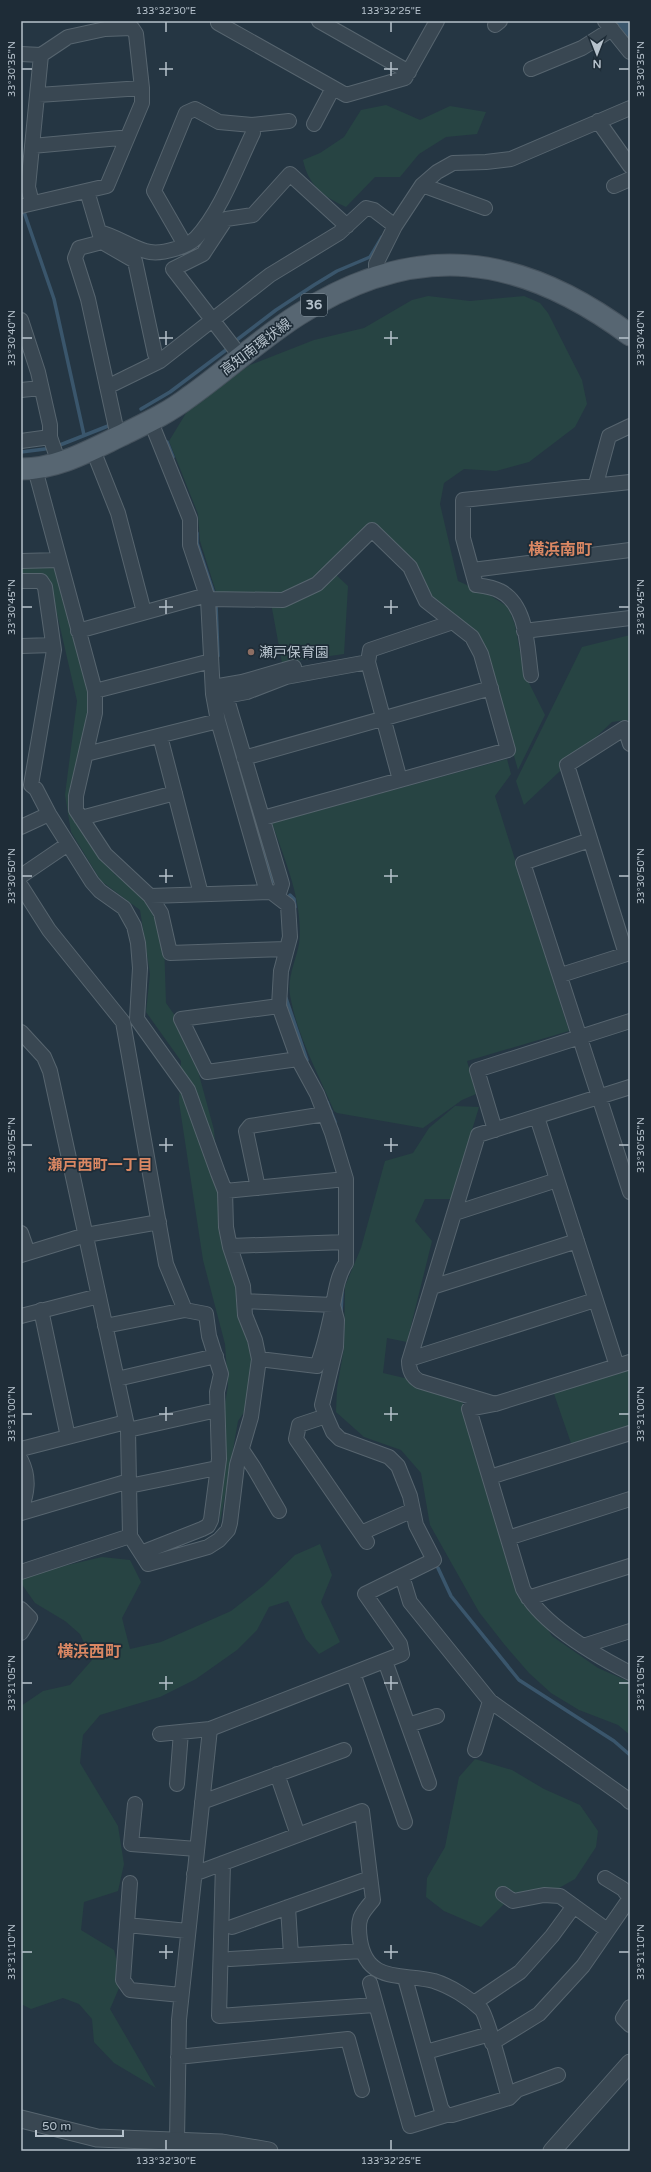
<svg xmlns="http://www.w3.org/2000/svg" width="651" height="2172" viewBox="0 0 651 2172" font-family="'Varela Round','Noto Sans JP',sans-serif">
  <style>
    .green { fill: #274443 }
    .water { fill: #3a566c }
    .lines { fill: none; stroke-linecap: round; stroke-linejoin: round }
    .stream { stroke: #3a566c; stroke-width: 3.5 }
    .minor-casing { stroke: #57656f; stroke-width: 16 }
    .tertiary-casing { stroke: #57656f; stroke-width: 19 }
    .primary-casing { stroke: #46535e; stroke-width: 23 }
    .minor { stroke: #394752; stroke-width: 14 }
    .tertiary { stroke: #394752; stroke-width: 17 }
    .primary { stroke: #576672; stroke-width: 21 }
    .ticks { fill: none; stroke: #b6c2cc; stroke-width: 1.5 }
    .education-dot { fill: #8d6e63; stroke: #1e2c37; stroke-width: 1.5 }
    .labels { text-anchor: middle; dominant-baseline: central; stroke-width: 3.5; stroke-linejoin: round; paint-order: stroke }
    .shield { fill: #1e2c37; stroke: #88959f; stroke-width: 1 }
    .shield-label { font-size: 13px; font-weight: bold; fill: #b6c2cc }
    .street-label { font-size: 14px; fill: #b6c2cc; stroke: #1e2c37 }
    .poi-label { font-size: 14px; fill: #b6c2cc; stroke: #1e2c37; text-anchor: start }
    .neighbourhood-label { font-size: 15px; font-weight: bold; fill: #da8763; stroke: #1e2c37 }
    .quarter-label { font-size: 16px; font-weight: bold; fill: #da8763; stroke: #1e2c37 }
    .neatline { fill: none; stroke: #b6c2cc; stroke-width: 1.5 }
    .ticks-label { font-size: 10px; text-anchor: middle; fill: #b6c2cc }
  </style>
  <rect width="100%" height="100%" fill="#253643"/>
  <!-- green -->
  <path class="green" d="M386,105L420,120L450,106L486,112L477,134L446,137L419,154L400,177H375L346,207C324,197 308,185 303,160L320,153L344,137L361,110Z
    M428,296L470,301L524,296L540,303L548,313L582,380L587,404L575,427L529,462L496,471L464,469L444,483L440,504L458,581L491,596L508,607L515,625L524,673L545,715L518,770L485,653L428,599L372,526L316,583L283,598L216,592L200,541L198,514L169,441L191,405L250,365L314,340L364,328L412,300Z
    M47,562L66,581L91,658V713L80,788L82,821L115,875L153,894L164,941L166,1003L188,1034L214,1130L220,1197L256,1366L252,1401L238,1421L220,1524V1432L228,1386L225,1344L203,1260L179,1102L181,1061L146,1012L150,974L140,910L101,881L71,832L65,795L77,701L51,588L21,580V563Z
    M333,572L348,586L344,654L282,663L271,603Z
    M630,635V724L627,720L612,722L524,805L516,781L582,647Z
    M507,759L511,774L495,796L569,1031L467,1061L476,1094L462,1100L423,1128L337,1113L334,1111C318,1073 297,1036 290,995C287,978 296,960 299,944C304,903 285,861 272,823Z
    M455,1106L479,1107L451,1199H425L415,1221L432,1241L407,1342L387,1338L383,1373L413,1380L461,1396L504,1552L520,1588L552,1636L598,1668L630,1682V1735L618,1725L579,1710L551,1693L529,1673L504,1644L479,1612L430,1525L421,1473L401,1450L364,1437L336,1412L337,1388L344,1348L345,1286L361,1248L385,1161L413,1153L429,1128Z
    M630,1368V1428L572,1446L553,1391Z
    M320,1544L332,1575L321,1602L340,1642L319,1654L306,1639L288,1601L269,1607L257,1630L237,1650L196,1679L160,1697L100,1715L83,1735L80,1763L118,1826L124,1864L118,1891L84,1902L81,1930L114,1950L122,1981L110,2009L156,2088L114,2063L94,2042L92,2019L79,2004L63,1998L31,2009L21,2004V1706L43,1691L70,1685L92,1660L80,1634L65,1621L35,1603L21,1583V1579L51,1569L102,1557L130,1560L141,1582L122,1618L130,1649L161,1642L231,1611L263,1586L295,1555Z
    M475,1759L512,1770L544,1789L580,1805L598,1831L596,1847L575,1879L559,1888L506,1902L481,1927L444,1911L426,1897L427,1878L445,1847L459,1777Z"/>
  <!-- water -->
  <path class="water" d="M614,21H630V41Z"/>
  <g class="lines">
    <!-- stream -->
    <path class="stream" d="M23,209L54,299L84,435
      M238,339L276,310L314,285L337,271L370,257L382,237
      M141,409L170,392L226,350
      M167,442L173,457
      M60,445L108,426
      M21,452L45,449
      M197,533V543L213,591
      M216,604L218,656
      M223,710L272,882
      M290,895L294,899L295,907
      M286,998L307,1060
      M327,1102L335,1122
      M341,1314L342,1292
      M438,1568L451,1596L519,1680L614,1741L630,1755"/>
    <defs>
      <path id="minor" d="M219,21L218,23L346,95L405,78L437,21
        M319,21L409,72
        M605,21L630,52
        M495,25L500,21
        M21,54L41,55L68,37L105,29L132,28L136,34L142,88V103L107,186L21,206
        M531,69L582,48L612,29
        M38,95L142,88
        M598,121L630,166
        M314,124L333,88
        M32,146L120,138L126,139
        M422,185L485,208
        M614,186L630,179
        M87,191L102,242L79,248L75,258L88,299L118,437
        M32,203L28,187L41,55
        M99,232C117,236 135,250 150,252C163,254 187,247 196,238C221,211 237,166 253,133L252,125
        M102,242L135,261L155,354L160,361
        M183,246L181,238L154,191L186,113L195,109L219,122L252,125L289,121
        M376,276V264L395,226L422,185L437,172L453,163L486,162L511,159L630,108
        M21,320L38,372L50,425V437L59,463
        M241,357L173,269L203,254L226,219L253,215L290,174L347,226
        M107,387L160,361L270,275L339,233L366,208L374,210L395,226
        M21,390L41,388
        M151,422L190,519V545L208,599L213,694L218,721L267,892
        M21,441L50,437
        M93,450L118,513L144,612
        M35,469L95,691V713L76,796V810L105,854L150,896L271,892L288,905L290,937L281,971L279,1006L298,1059L317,1094L332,1133L346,1179V1263C337,1276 335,1295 332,1311C328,1330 324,1348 317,1366L259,1359
        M596,484L609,436L630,426
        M21,561L59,560
        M472,570L630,550
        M21,581H41L45,587L54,650L31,785L36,789L49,814L92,882L100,891L124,908L134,926L138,943L140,968L137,1019L188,1090L218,1173L225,1191L226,1227L230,1247L243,1286L245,1315L255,1340L259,1359L251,1417L237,1465L230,1523L228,1530L219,1540L208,1547L148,1564L130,1536L128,1430L50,1071L44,1057L21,1032
        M208,599L283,600L317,584L372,530L410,567L426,601L472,637L481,654L508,750L263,818
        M78,631L207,595
        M524,631L630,618
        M21,646L53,645
        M368,662L370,650L453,622
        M531,675C527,649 528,605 500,591C493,587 484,586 476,585L463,538V500L630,482
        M213,687L242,682L294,667
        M95,691L211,661
        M160,736L201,894
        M86,754L218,721
        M244,758L491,688
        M81,818L175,793
        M21,827L49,814
        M590,840L523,863L630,1192
        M21,876L68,844
        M21,886L49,930L123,1022L166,1264L185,1310
        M150,896L161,913L170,953L286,949
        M278,896L282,884L226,696L247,692L286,677L368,662L400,780
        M626,954L567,765L625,728L630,744
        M561,975L630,953
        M279,1006L181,1019L207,1072L298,1059
        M537,1117L617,1366
        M495,1130L477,1070L630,1021
        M258,1188L246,1131L250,1126L325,1114
        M225,1191L346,1179
        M455,1213L557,1180
        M21,1233L28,1253
        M230,1246L346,1242
        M21,1255L86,1235L159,1222
        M432,1287L577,1241
        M41,1310L68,1437
        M21,1316L99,1296
        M105,1326L185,1310L206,1314L209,1336L221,1374L217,1392L219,1459L211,1520L208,1526L202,1529L141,1553
        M410,1359L595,1300
        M630,1362L495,1404L469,1409L523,1589C542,1625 595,1655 630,1673
        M117,1379L216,1356
        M495,1404L419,1381C411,1376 409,1370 409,1361L478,1135L630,1087
        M326,1416L299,1425L296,1439L367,1542
        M128,1430L217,1410
        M21,1449L126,1422
        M242,1450L254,1468L279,1511
        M21,1460C30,1478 27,1493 21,1511
        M490,1477L630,1433
        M129,1486L217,1468
        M21,1513L129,1481
        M361,1533L413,1510
        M508,1538L630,1499
        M21,1572L130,1536
        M402,1576L410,1602L490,1701L626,1798L630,1802
        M528,1598L630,1566
        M21,1609L30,1618L21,1633
        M583,1646L630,1631
        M385,1661L429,1783
        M353,1673L405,1822
        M408,1725L437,1716
        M160,1734L210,1729L402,1654L400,1644L365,1594L434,1560L416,1525L410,1496L398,1466L389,1457L340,1439L333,1432L326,1416L322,1405L336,1347L337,1320L333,1305L244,1301
        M475,1750L490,1701
        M277,1774L298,1835
        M177,1784L181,1732
        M202,1802L344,1750
        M135,1804L131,1844L197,1849
        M223,1863L219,2016L375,2005
        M194,1874L362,1811L373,1900C360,1915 357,1919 360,1940C367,1984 402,1973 434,1981C450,1986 469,1998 481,2009C487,2015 505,2085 509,2098
        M605,1878L623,1889L629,1897
        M130,1883L123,1980L130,1990L181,1995
        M503,1894L513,1901L544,1895L560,1896L607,1930
        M288,1907L291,1955
        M127,1925L188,1931
        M232,1927L370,1878
        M230,1959L362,1951
        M405,1978L441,2108L446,2115H452L509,2098L517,2090L558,2075
        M370,1983L410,2126L446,2115
        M474,2003L520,1972L552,1936L574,1906
        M630,2007L623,2018L630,2025
        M492,2043L539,2014L583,1966L630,1898
        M426,2052L490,2034
        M178,2057L348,2039L362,2090
        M177,2140L179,2020L210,1729"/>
      <path id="tertiary" d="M21,2119L97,2138L222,2143L269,2151
        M552,2151L630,2063"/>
      <path id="primary" d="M21,469C56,469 87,452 118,437C142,425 167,414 189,397C226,371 260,339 298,315C416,239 520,253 630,335"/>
    </defs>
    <!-- minor casing -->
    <use href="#minor" class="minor-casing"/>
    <!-- tertiary casing -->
    <use href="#tertiary" class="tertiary-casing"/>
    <!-- primary casing -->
    <use href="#primary" class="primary-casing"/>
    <!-- minor -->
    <use href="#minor" class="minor"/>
    <!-- tertiary -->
    <use href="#tertiary" class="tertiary"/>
    <!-- primary -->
    <use href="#primary" class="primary"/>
  </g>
  <!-- ticks -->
  <path class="ticks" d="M166,22V32M391,22V32M166,62V76M391,62V76M22,69H32M159,69H173M384,69H398M619,69H629M166,331V345M391,331V345M22,338H32M159,338H173M384,338H398M619,338H629M166,600V614M391,600V614M22,607H32M159,607H173M384,607H398M619,607H629M166,869V883M391,869V883M22,876H32M159,876H173M384,876H398M619,876H629M166,1138V1152M391,1138V1152M22,1145H32M159,1145H173M384,1145H398M619,1145H629M166,1407V1421M391,1407V1421M22,1414H32M159,1414H173M384,1414H398M619,1414H629M166,1676V1690M391,1676V1690M22,1683H32M159,1683H173M384,1683H398M619,1683H629M166,1945V1959M391,1945V1959M22,1952H32M159,1952H173M384,1952H398M619,1952H629M166,2140V2150M391,2140V2150"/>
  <!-- markers -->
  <circle class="education-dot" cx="251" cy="652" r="4"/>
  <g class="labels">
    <!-- shield labels -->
    <rect class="shield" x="301" y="294" width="26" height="22" rx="3"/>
    <g class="shield-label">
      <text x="314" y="305">36</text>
    </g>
    <!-- street labels -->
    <g class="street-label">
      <text transform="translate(256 347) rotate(-37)">高知南環状線</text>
    </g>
    <!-- poi labels -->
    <g class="poi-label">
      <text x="259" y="652">瀬戸保育園</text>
    </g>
    <!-- neighbourhood labels -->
    <g class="neighbourhood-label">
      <text x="100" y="1165">瀬戸西町一丁目</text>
    </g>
    <!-- quarter labels -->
    <g class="quarter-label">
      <text x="560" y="550">横浜南町</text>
      <text x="89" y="1652">横浜西町</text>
    </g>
  </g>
  <!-- border -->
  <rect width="651" height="2172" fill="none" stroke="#1e2c37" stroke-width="44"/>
  <!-- north arrow -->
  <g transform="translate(597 54) rotate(180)" stroke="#1e2c37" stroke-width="3" paint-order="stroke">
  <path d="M0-3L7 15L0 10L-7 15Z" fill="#b6c2cc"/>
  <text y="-6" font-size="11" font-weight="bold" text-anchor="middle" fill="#b6c2cc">N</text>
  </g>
  <!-- scale -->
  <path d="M36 2130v6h87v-6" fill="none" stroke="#b6c2cc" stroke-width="2"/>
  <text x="42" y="2130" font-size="12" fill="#b6c2cc" stroke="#1e2c37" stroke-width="3" paint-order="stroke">50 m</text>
  <rect x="22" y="22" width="607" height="2128" class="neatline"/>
  <g class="ticks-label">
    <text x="166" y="14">133°32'30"E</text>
    <text x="391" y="14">133°32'25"E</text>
    <text transform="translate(640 69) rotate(-90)" y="4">33°30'35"N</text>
    <text transform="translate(11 69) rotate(-90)" y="4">33°30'35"N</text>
    <text transform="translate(640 338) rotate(-90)" y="4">33°30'40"N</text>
    <text transform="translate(11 338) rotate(-90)" y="4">33°30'40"N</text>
    <text transform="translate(640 607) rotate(-90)" y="4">33°30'45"N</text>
    <text transform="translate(11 607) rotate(-90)" y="4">33°30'45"N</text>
    <text transform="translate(640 876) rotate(-90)" y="4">33°30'50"N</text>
    <text transform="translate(11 876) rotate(-90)" y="4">33°30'50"N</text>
    <text transform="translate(11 1145) rotate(-90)" y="4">33°30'55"N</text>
    <text transform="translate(640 1145) rotate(-90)" y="4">33°30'55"N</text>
    <text transform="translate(11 1414) rotate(-90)" y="4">33°31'00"N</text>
    <text transform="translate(640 1414) rotate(-90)" y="4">33°31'00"N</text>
    <text transform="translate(11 1683) rotate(-90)" y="4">33°31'05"N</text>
    <text transform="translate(640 1683) rotate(-90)" y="4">33°31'05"N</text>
    <text transform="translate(11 1952) rotate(-90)" y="4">33°31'10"N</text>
    <text transform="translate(640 1952) rotate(-90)" y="4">33°31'10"N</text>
    <text x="166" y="2164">133°32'30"E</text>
    <text x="391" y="2164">133°32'25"E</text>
  </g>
</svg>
